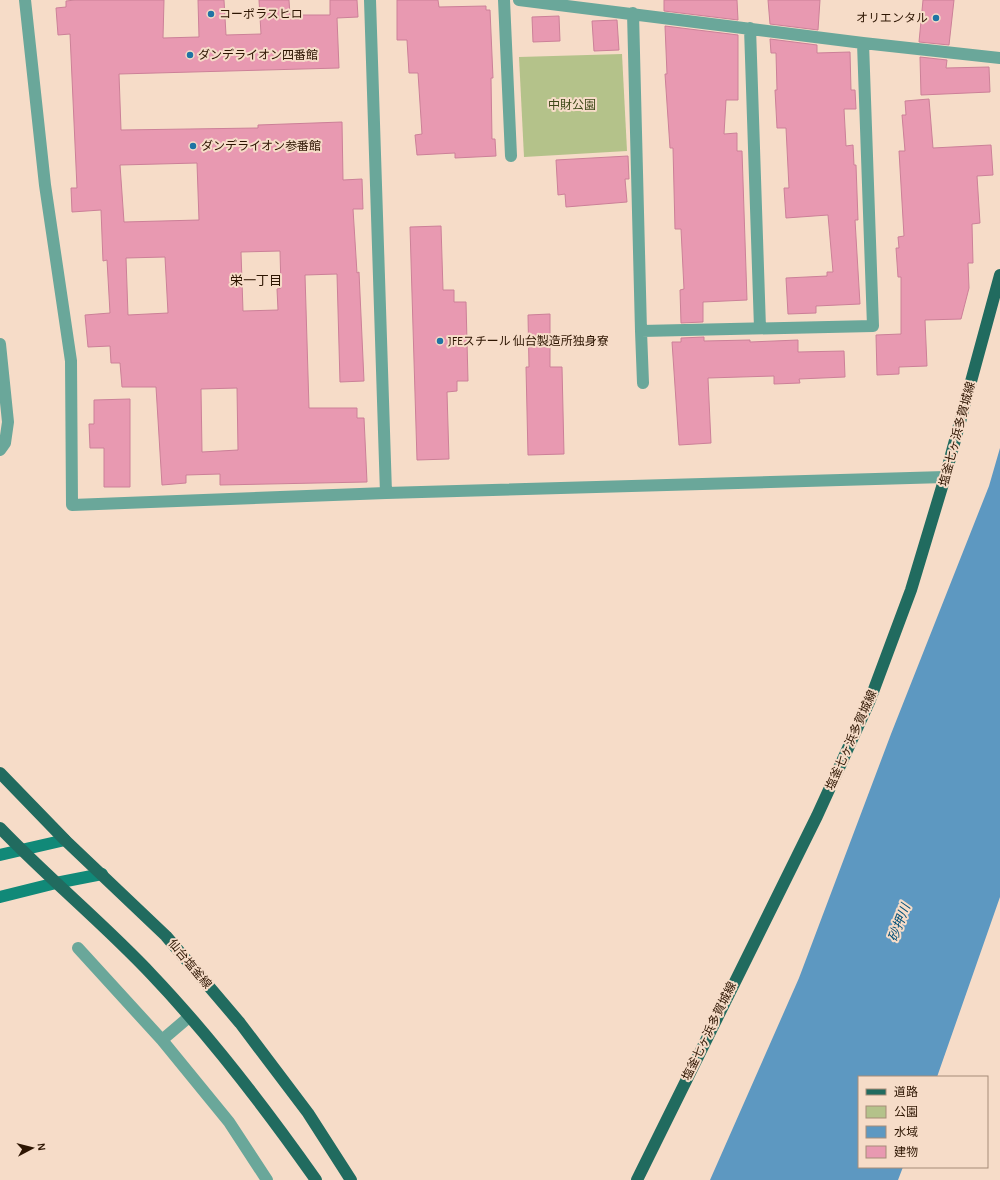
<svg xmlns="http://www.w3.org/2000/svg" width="1000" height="1180" viewBox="0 0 1000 1180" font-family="'Alegreya Sans','Noto Sans JP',sans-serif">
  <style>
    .green { fill: #b4c28a }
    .water { fill: #5d98c1 }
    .building { fill: #e899b1; stroke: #cc8098; fill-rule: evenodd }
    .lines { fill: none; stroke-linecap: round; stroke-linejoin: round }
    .street { stroke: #6aa79a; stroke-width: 12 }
    .secondary { stroke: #118978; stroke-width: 12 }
    .primary { stroke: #216b5f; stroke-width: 12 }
    .poi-dot { fill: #2074a4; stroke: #f6dcc8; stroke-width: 1.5 }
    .labels { text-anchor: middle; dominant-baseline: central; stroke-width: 4; stroke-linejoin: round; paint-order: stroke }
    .poi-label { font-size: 12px; fill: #2d1502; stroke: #f6dcc8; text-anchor: start }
    .park-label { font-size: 12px; fill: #3f4819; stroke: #f6dcc8 }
    .street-label { font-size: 12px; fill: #2d1502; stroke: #f6dcc8 }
    .neighbourhood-label { font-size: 13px; fill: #2d1502; stroke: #f6dcc8 }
    .water-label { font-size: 13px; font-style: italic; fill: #015078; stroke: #f6dcc8 }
  </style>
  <rect width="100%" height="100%" fill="#f6dcc8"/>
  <!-- green -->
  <path class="green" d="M622,54L627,151L524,157L519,57Z"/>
  <!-- water -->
  <path class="water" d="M1000,448V897L937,1077H859V1167H903L898,1180H710L799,978L891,734L989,486Z"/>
  <!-- building -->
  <path class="building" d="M164,0L163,38L199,37L198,0H224L226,35L261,34L259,0H289L290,15H330V0H357L358,17L337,18L339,68L119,74L121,130L258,128V125L342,122L343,180L362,179L363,209H353L357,273L359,272L364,381L340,382L337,274L305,275L309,408H357V418H364L367,482L220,485V474L186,475V483L162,485L156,387H122L120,363H111L110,346L88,347L85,315L110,313L107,260L103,261L101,210L72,212L71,188H77L70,34L58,35L56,8L66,7V1L75,0ZM197,163L199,220L124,222L120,165ZM280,251L281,288L277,289L278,310L243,311L241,252ZM165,257L168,313L128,315L126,258ZM237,388L238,450L202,452L201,389Z
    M397,0H438L439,7L486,6V10H490L493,78H491L492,139H495L496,156L455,158V153L417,155L415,135L422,134L418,73H409L407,40H397Z
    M664,0H737L738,20L664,11Z
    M768,0H820L818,30L770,24Z
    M923,0H954L949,45L919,42Z
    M559,16L560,41L533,42L532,17Z
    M617,20L619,50L594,51L592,21Z
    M665,26L738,35V100H726L724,134L737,133V151H742L747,300L703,302V322L681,323L680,290L684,289L681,229H675L673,148H670L665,74H667Z
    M770,39L817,45V53L850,52L851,90H855L856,109H844L846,146L853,145L854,165H856L858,220H855L860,304L816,306V313L788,314L786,278L827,276V272H833L828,215L786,218L784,188H789L786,128H777L775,90H777L776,53H771Z
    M920,57L947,60L946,68L989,67L990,92L921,95Z
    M929,99L933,148L991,145L993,175L977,176L980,223L972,224L973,263H968L969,288L961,319L925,320L927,366L899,367V374L877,375L876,335L901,334V277H898L896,248H899L898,237L904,236L899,151H905L902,115H906L905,101Z
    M628,156L629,179H625L627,202L566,207L565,194L558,195L556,160Z
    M441,226L443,290H454V302H466L468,381H457V391L447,392L449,459L417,460L410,227Z
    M550,314V367H562L564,454L528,455L526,367H529L528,315Z
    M704,337V341L750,340V342L798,340V352L844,351L845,377L799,379L800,383L774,384V376L708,378L711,443L679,445L672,342H681V338Z
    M130,399V487H104V448H90L89,424H94V400Z"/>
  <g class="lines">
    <!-- street -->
    <path class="street" d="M25,0L45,185L71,361L72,505L386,493L945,477
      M370,0L386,493
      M504,0L511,156
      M519,0L863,43L1000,58
      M633,13L641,331L873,326L863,43
      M750,28L760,328
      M641,331L643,383
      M0,344L8,422L5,443L0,450
      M78,948L162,1040
      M189,1017L162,1040L229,1122L267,1180"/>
    <!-- secondary -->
    <path class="secondary" d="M0,855L65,840
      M0,897L56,883L102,874"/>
    <!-- primary -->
    <path class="primary" d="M0,773L65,840L166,936L240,1023L308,1113L351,1180
      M0,828C49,879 104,924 152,975C212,1038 266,1109 316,1180
      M637,1180L817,816L870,700L911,590L945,477L1000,275"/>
  </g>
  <!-- markers -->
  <g class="poi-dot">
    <circle cx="211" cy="14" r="4"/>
    <circle cx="936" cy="18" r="4"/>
    <circle cx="190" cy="55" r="4"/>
    <circle cx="193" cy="146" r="4"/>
    <circle cx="440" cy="341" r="4"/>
  </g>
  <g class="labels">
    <!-- poi labels -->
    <g class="poi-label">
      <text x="219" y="14">コーポラスヒロ</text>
      <text x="928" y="18" text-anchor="end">オリエンタル</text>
      <text x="198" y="55">ダンデライオン四番館</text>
      <text x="201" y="146">ダンデライオン参番館</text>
      <text x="448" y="341">JFEスチール 仙台製造所独身寮</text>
    </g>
    <!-- park labels -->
    <g class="park-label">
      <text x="572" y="105">中財公園</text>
    </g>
    <!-- street labels -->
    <g class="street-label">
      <text transform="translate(957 434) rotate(-75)">塩釜七ヶ浜多賀城線</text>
      <text transform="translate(851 740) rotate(-66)">塩釜七ヶ浜多賀城線</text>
      <text transform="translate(190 964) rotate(50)">仙台塩釜線</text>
      <text transform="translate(709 1031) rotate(-64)">塩釜七ヶ浜多賀城線</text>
    </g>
    <!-- neighbourhood labels -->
    <g class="neighbourhood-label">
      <text x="256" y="281">栄一丁目</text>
    </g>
    <!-- water labels -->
    <g class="water-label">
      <text transform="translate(900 923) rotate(-69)">砂押川</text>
    </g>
  </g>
  <!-- legend -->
  <rect x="858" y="1076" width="130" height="92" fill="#f6dcc8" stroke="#a68c79"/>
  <rect x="866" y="1089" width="20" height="6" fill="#216b5f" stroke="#a68c79"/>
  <text x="894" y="1096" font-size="12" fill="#2d1502">道路</text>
  <rect x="866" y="1106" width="20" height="12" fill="#b4c28a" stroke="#a68c79"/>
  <text x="894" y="1116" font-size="12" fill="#2d1502">公園</text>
  <rect x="866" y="1126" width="20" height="12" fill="#5d98c1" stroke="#a68c79"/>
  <text x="894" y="1136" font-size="12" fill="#2d1502">水域</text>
  <rect x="866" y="1146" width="20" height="12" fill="#e899b1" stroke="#a68c79"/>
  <text x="894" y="1156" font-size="12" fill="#2d1502">建物</text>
  <!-- north arrow -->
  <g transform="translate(32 1148) rotate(83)" stroke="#f6dcc8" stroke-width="3" paint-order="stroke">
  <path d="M0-3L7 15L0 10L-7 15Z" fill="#2d1502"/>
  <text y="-6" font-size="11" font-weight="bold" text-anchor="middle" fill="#2d1502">N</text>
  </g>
</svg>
